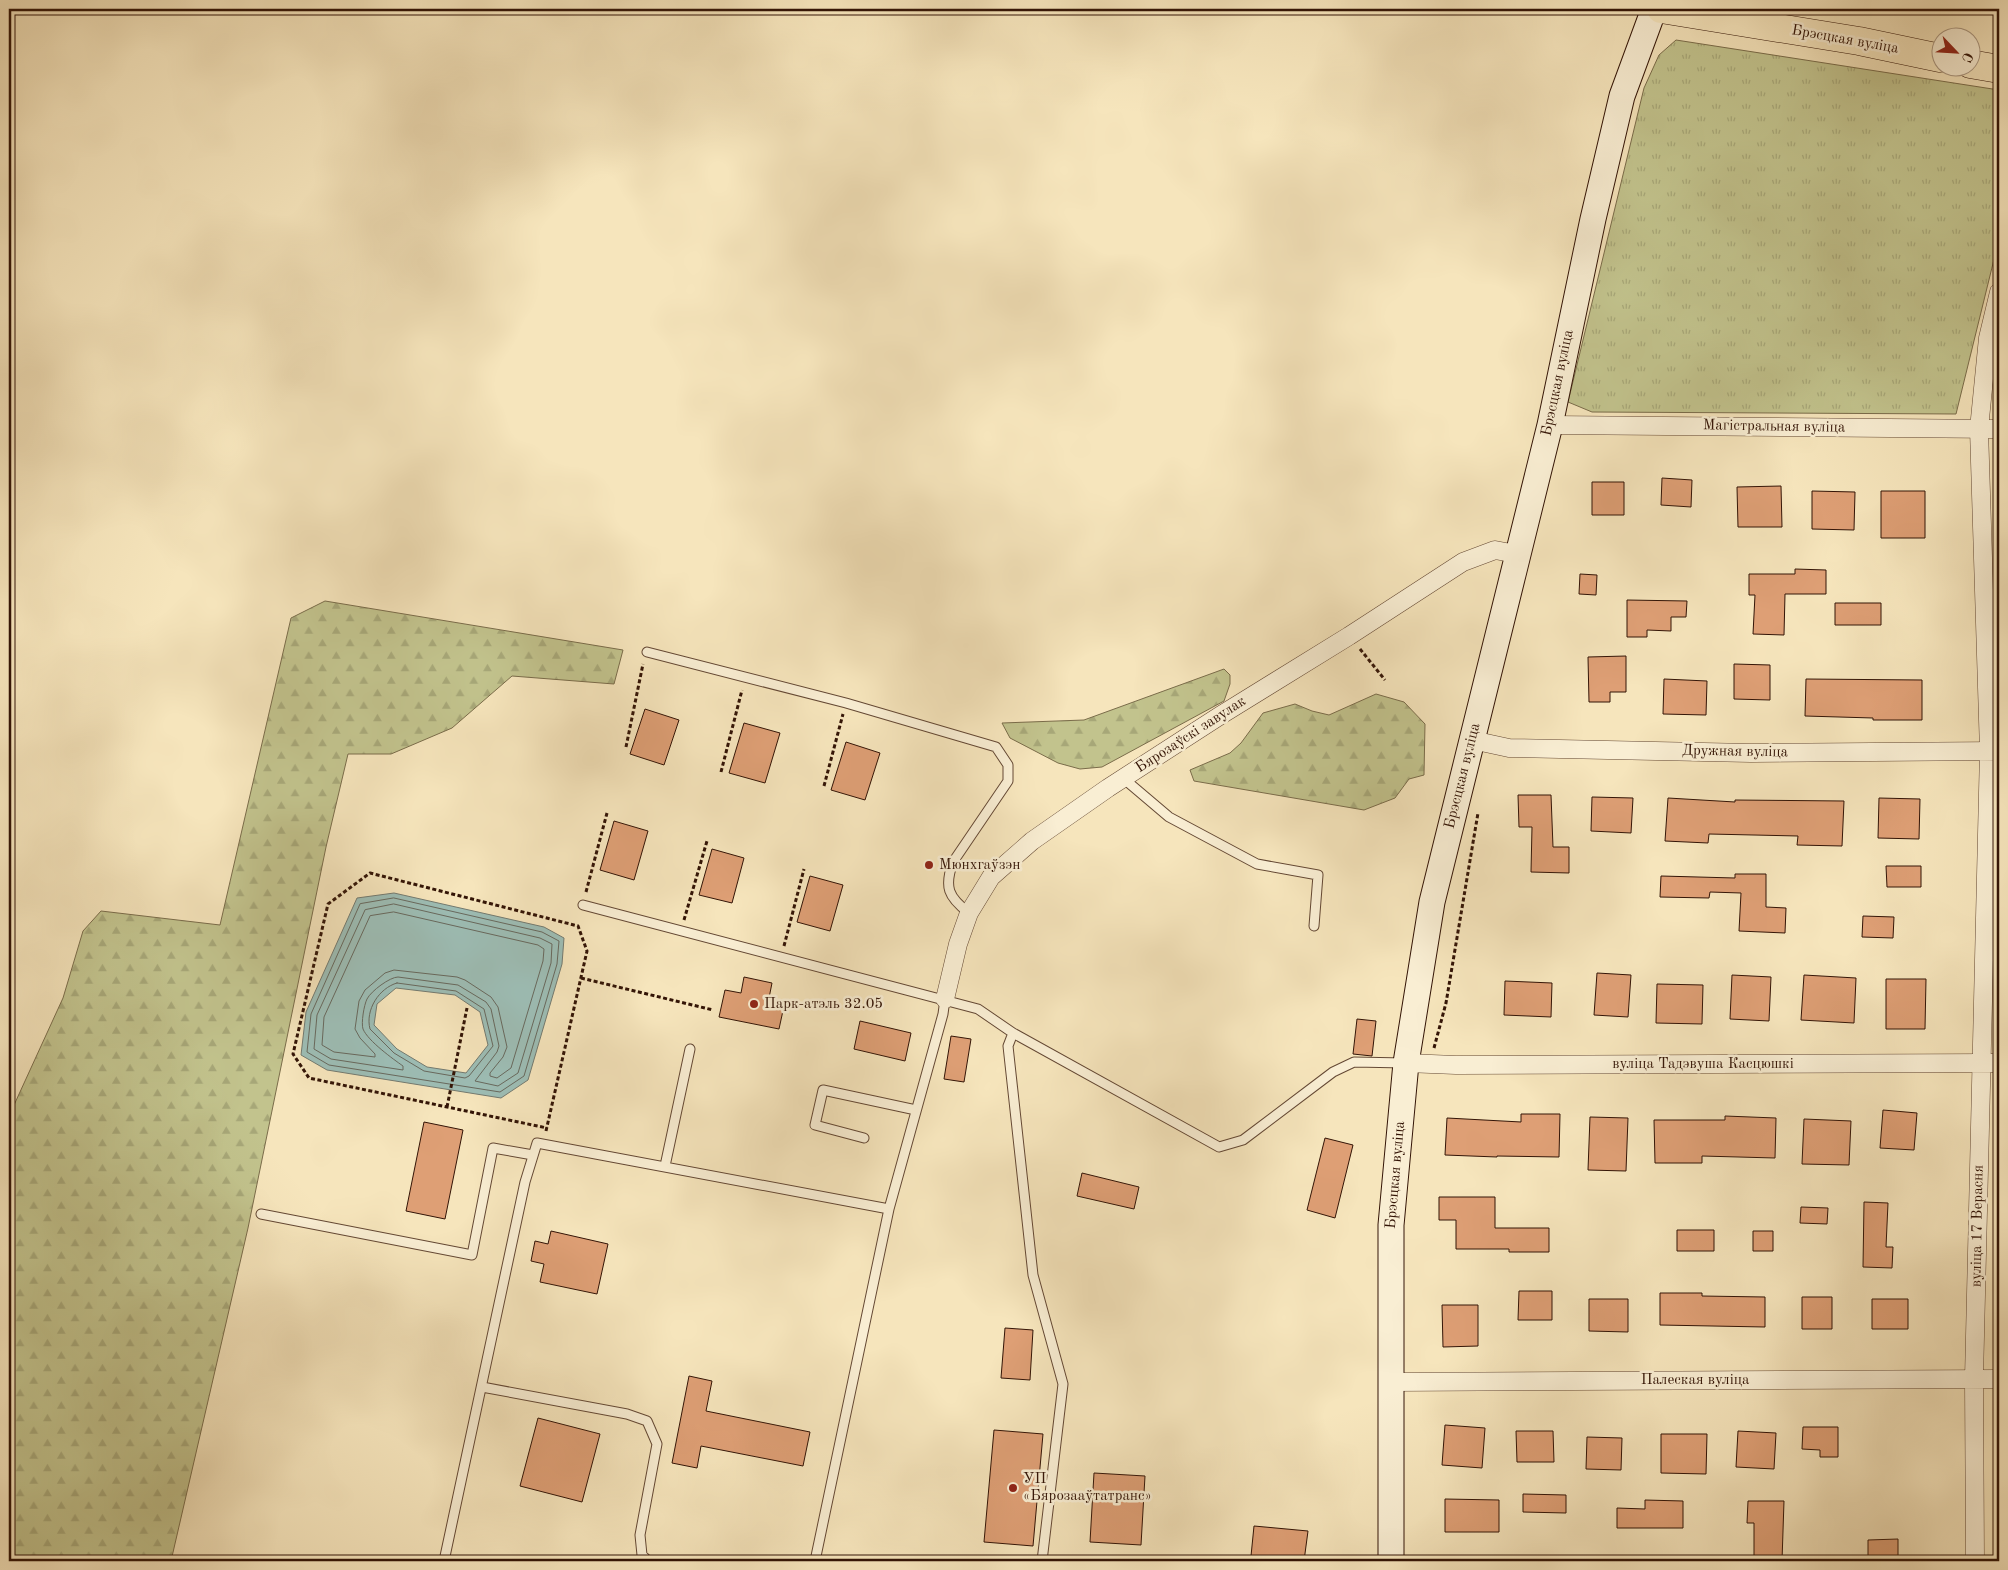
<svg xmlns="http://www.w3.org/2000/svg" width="2008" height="1570" viewBox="0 0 2008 1570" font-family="'Old Standard TT',serif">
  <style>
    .grass { fill: url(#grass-tufts); stroke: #7a6c4a }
    .forest { fill: url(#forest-firs); stroke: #7a6c4a }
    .water { fill: #9dbeb6; stroke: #737a70; fill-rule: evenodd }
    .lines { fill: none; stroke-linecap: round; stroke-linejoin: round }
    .shore { stroke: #68695e; stroke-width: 1 }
    .building { fill: #de9f75; stroke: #331406 }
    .lane-casing { stroke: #644834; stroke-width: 11 }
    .street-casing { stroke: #644834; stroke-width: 19 }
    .secondary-casing { stroke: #331406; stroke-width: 27 }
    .primary-casing { stroke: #331406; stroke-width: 29 }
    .path { stroke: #331406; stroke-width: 3; stroke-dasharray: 4 2.5; stroke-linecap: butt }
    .lane { stroke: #f9eed3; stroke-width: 9 }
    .street { stroke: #f9eed3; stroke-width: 18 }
    .secondary { stroke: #f9eed3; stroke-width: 25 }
    .primary { stroke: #f6e5bc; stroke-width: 28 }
    .poi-dot { fill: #8f2418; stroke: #f9eed3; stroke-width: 2 }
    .labels { text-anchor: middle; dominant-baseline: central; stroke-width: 5; stroke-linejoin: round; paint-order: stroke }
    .street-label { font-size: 15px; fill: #331406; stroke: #f9eed3 }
    .poi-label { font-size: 15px; fill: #331406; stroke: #f9eed3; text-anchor: start }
  </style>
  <defs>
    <pattern id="grass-tufts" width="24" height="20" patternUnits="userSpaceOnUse" patternTransform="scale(1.25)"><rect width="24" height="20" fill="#c2c38d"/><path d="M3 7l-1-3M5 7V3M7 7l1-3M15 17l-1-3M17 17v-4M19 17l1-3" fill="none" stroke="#a7a778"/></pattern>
    <pattern id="forest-firs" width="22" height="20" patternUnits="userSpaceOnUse" patternTransform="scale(1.25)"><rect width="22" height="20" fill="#c2c38d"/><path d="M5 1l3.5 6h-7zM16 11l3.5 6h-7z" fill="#a7a778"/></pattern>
  </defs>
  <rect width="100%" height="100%" fill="#f6e5bc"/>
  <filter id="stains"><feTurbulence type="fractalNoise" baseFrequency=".004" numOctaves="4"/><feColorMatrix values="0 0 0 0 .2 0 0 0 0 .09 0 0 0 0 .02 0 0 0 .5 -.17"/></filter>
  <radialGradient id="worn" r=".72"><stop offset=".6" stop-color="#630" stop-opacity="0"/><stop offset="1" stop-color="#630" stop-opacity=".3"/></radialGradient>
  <!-- grass -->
  <path class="grass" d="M1676,40L1999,90V239L1956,414L1592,412L1568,402L1644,88L1659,55Z"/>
  <!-- forest -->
  <path class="forest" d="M325,601L623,650L614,684L512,676L452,728L391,754H348L326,847L248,1228L171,1561H9V1116L63,998L83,931L101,911L220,925L291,618Z
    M1224,669L1230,675V684L1224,701L1102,767L1080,769L1058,763L1010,738L1002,723L1084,720Z
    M1376,694L1404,702L1425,724L1424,775L1409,779L1395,798L1364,810L1194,781L1190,770L1230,753L1241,743L1263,713L1295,704L1312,711L1329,715Z"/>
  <!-- water -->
  <path class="water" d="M394,893L544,927L564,938L562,964L528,1080L501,1098L327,1070L301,1055L306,1012L357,898ZM396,988L455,995L480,1012L488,1045L466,1073L427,1067L397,1049L374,1025L377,1004Z"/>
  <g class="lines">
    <!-- shore -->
    <path class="shore" d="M394,898L542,932L559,941L557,964L524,1076L500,1092L329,1065L307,1052L311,1014L360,904Z
      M394,904L540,938L552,944L551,963L518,1073L498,1086L475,1081L497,1052L499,1046L491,1009L486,1002L458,985L398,977C390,977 371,991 367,999C364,1005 361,1023 363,1029C368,1041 393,1059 403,1066V1070L331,1059L314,1049L317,1015L365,910Z
      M394,912L538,945L544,949L543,961L511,1068L497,1078L490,1076V1073L503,1057L507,1047L498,1007L491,997L465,980L457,977L394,970L385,973L365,990L359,1001L355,1029L360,1038L375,1054V1057L334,1052L322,1045L324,1017L370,916Z
      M397,983L456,991L484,1009L493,1046L469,1076L465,1078L424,1071L394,1053L370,1029C365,1010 379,988 397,983Z"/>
  </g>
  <!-- building -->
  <path class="building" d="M1662,478L1692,480L1691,507L1661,505Z
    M1592,482H1624V515H1592Z
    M1781,486L1782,527H1738L1737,487Z
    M1812,491L1855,492L1854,530L1812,529Z
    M1881,491H1925V538H1881Z
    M1795,569L1826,570V594H1785L1784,635L1753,634L1755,595H1749V574H1795Z
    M1580,574L1597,575L1596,595L1579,594Z
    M1627,600L1687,601L1686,617H1671V631L1647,630V637H1627Z
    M1835,603H1881V625H1835Z
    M1626,656V692H1610V702H1589L1588,657Z
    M1734,664L1770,665V700L1734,699Z
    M1664,679L1707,681L1706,715L1663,714Z
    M1806,679L1922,680V720H1873V718L1805,716Z
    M645,709L679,720L664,765L630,754Z
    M744,723L780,733L765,783L729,773Z
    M846,742L880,753L865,800L831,790Z
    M1518,795H1551L1553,847H1569V873L1531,872L1532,827H1519Z
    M1592,797L1633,798L1631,833L1591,831Z
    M1668,798L1735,802V800L1844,801L1842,846L1797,845L1798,836L1709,834L1708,843L1665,841Z
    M1879,798L1920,799L1919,839L1878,838Z
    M614,821L648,831L634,880L600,870Z
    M712,849L744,858L732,903L699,895Z
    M1886,866H1921V887H1887Z
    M1735,874H1766V907L1786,908L1785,933L1739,931L1741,893L1710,892L1709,898L1660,897L1661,876L1735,878Z
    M810,876L843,885L830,931L797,922Z
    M1863,916L1894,917L1893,938L1862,937Z
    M1597,973L1631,975L1628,1017L1594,1015Z
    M1732,975L1771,977L1769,1021L1730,1019Z
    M1804,975L1856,978L1854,1023L1801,1020Z
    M744,977L772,983L768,1003L784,1006L779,1029L719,1017L725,990L741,993Z
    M1886,979H1926L1925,1029H1886Z
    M1505,981L1552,983L1551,1017L1504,1015Z
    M1657,984L1703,985L1702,1024L1656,1023Z
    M1357,1019L1376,1021L1372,1056L1353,1054Z
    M860,1021L911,1033L905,1061L854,1049Z
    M951,1036L971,1039L964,1082L944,1079Z
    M1883,1110L1917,1113L1914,1150L1880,1148Z
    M1521,1114H1560L1559,1157L1497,1156V1157L1445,1155L1447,1118L1521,1122Z
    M1725,1116L1776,1118L1775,1158L1702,1156V1163H1655L1654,1120H1725Z
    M1590,1117L1628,1118L1626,1171L1588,1170Z
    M1804,1119L1851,1121L1849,1165L1802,1164Z
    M424,1122L463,1130L445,1219L406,1211Z
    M1325,1138L1353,1145L1335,1218L1307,1210Z
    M1082,1173L1139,1187L1134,1209L1077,1196Z
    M1439,1197H1495V1228H1549V1252H1509V1249H1456V1220H1439Z
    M1864,1202L1888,1203L1886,1247H1893L1892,1268L1863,1267Z
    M1801,1207L1828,1208L1827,1224L1800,1223Z
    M1677,1230H1714V1251H1677Z
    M551,1231L608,1244L597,1294L540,1282L544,1264L531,1261L535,1241L548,1244Z
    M1753,1231H1773V1251H1753Z
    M1519,1291H1552V1320H1518Z
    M1660,1293H1702V1296L1765,1297V1327L1660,1325Z
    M1802,1297H1832V1329H1802Z
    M1589,1299H1628V1332L1589,1331Z
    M1872,1299H1908V1329H1872Z
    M1442,1305H1478V1346L1443,1347Z
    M1005,1328L1033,1330L1030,1380L1001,1378Z
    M689,1376L712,1381L706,1411L810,1432L803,1466L701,1446L697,1468L672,1463Z
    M538,1418L600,1434L582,1502L520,1486Z
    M1445,1425L1485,1428L1482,1468L1442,1465Z
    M1803,1427H1838V1457H1820V1450L1802,1449Z
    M994,1430L1043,1434L1033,1546L984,1542Z
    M1516,1431H1553L1554,1462H1517Z
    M1738,1431L1776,1433L1774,1469L1736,1467Z
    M1661,1434H1707L1706,1474L1661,1473Z
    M1587,1437L1622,1438L1621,1470L1586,1469Z
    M1094,1473L1145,1476L1141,1545L1090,1542Z
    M1523,1494L1566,1495V1513L1523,1512Z
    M1445,1499L1499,1500V1532H1445Z
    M1645,1500L1683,1501V1528H1617V1508L1645,1509Z
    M1748,1501H1784L1782,1561H1754V1523H1747Z
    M1254,1526L1308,1531L1304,1561L1251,1556Z
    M1898,1539V1557H1868V1540Z"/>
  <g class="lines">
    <defs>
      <path id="lane" d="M647,652L846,703L996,747L1008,765V781L953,862C944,887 948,897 969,913
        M1123,778L1169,817L1257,864L1318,875L1314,926
        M583,905L978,1009L1013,1033L1008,1046L1033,1275L1063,1384L1042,1561
        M1013,1033L1219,1147L1243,1140L1333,1072L1354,1062L1405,1063
        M864,1138L815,1125L823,1090L916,1110
        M665,1166L690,1049
        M261,1214L472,1255L493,1148L533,1155
        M482,1387L627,1414L647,1421L657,1444L640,1535L642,1555L648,1561
        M444,1561L525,1182L537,1143L889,1209
        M815,1561L889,1209L943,1014L945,999"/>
      <path id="street" d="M1550,425L1999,429
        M1472,740L1509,748L1751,753L1999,751
        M945,999L958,944L969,913L991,877L1032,841L1108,788L1221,715L1349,636L1463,562L1495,550L1516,554
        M1406,1063L1456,1065L1999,1063
        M1390,1382L1999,1379
        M1975,1561L1974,1378L1989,751L1979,429L1988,338L1999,292"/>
      <path id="secondary" d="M1391,1561V1225L1406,1063L1432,902L1550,425L1593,219L1622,96L1654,9"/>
      <path id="primary" d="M1661,9L1859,41L1940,58
        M1970,64L1999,69"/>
    </defs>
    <!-- lane casing -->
    <use href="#lane" class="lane-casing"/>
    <!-- street casing -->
    <use href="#street" class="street-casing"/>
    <!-- secondary casing -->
    <use href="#secondary" class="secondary-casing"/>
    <!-- primary casing -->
    <use href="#primary" class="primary-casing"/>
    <!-- path -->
    <path class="path" d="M1360,649L1385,680
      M626,747L643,664
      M721,772L742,690
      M824,786L843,714
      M586,892L607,813
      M684,920L707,841
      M784,946L804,869
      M581,978L713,1010
      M1434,1048L1446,1003L1478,813
      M447,1107L467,1008
      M546,1131L587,951L578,926L370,873L328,904L293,1054L309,1078L547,1128"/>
    <!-- lane -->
    <use href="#lane" class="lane"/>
    <!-- street -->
    <use href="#street" class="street"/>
    <!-- secondary -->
    <use href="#secondary" class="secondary"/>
    <!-- primary -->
    <use href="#primary" class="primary"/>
  </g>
  <!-- markers -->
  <g class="poi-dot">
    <circle cx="929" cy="865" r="5"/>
    <circle cx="754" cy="1004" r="5"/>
    <circle cx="1013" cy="1488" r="5"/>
  </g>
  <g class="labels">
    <!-- street labels -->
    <g class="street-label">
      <text transform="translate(1845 40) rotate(10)">Брэсцкая вуліца</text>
      <text transform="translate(1558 383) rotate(-78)">Брэсцкая вуліца</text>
      <text transform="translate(1774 427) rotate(1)">Магістральная вуліца</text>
      <text transform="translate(1191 735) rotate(-33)">Бярозаўскі завулак</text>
      <text transform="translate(1735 752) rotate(1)">Дружная вуліца</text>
      <text transform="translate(1463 776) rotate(-76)">Брэсцкая вуліца</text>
      <text x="1703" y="1064">вуліца Тадэвуша Касцюшкі</text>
      <text transform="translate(1396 1175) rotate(-85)">Брэсцкая вуліца</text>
      <text transform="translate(1978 1226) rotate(-89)">вуліца 17 Верасня</text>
      <text x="1695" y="1380">Палеская вуліца</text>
    </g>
    <!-- poi labels -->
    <g class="poi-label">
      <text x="939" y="865">Мюнхгаўзэн</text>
      <text x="764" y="1004">Парк-атэль 32.05</text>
      <text x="1023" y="1479">УП<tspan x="1023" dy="17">«Бярозааўтатранс»</tspan></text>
    </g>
  </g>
  <!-- margin -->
  <rect width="2008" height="1570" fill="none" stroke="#f6e5bc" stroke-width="30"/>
  <rect x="10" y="10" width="1988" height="1550" fill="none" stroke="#331406" stroke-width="2.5"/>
  <rect x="15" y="15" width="1978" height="1540" fill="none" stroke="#331406"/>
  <!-- north arrow -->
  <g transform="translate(1956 52) rotate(115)"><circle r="24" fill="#f9eed3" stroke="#aa9781"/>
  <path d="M0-4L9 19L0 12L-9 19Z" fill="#8f2418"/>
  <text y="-8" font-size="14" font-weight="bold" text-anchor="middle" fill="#331406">С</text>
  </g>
  <rect width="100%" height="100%" filter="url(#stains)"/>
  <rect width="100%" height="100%" fill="url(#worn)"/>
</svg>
